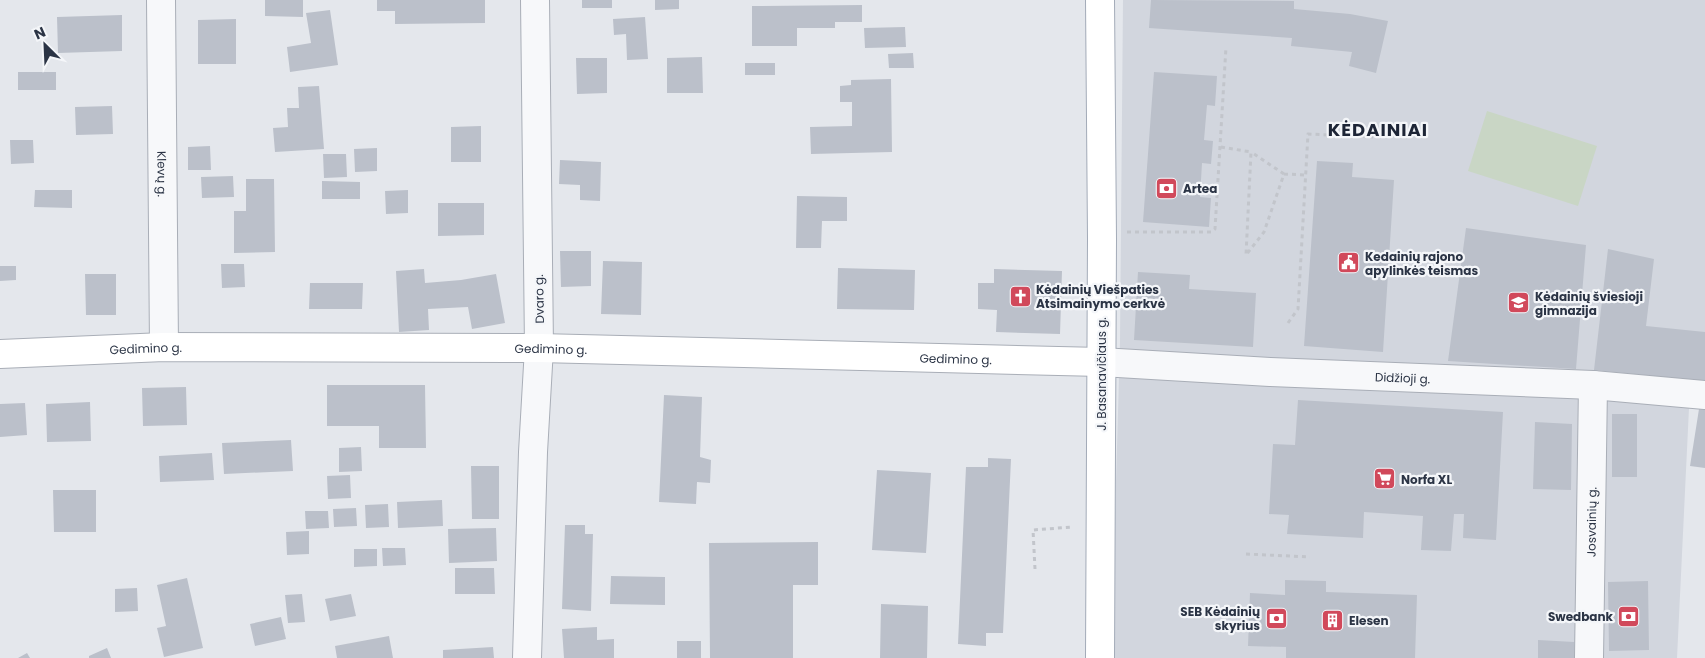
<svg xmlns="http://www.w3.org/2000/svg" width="1705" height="658" viewBox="0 0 1705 658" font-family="Poppins,sans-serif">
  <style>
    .built { fill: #d2d6de }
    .green { fill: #c9d6c5 }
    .building { fill: #bbc0ca }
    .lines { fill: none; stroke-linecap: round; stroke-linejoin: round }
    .street-casing { stroke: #a9aeb7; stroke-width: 30 }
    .secondary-casing { stroke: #a9aeb7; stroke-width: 30 }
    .primary-casing { stroke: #a3abb8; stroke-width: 30 }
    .path { stroke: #c2c5cb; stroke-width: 3; stroke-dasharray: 4 4; stroke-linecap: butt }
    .street { stroke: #f7f8fa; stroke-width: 28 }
    .secondary { stroke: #fff; stroke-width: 28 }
    .primary { stroke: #fff; stroke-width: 28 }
    .labels { text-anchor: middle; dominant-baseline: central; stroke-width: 4.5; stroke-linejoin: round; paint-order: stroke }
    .street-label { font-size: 12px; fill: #2b3445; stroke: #f4f6f9 }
    .poi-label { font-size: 12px; font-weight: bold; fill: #2b3445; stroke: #f4f6f9; text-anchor: start }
    .district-label { font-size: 18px; font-weight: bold; letter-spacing: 1px; fill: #1d2536; stroke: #f4f6f9 }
  </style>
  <rect width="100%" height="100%" fill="#e4e7ec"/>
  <!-- built -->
  <path class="built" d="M1123,0H1705V396L1689,408L1677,658H1111L1120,342Z"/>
  <!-- green -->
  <path class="green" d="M1487,111L1597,146L1578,206L1468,171Z"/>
  <!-- building -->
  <path class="building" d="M265,0H303V17L265,16Z
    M377,0H485V23L395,24V11H377Z
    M582,0H612V8H582Z
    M655,0H679V9L655,10Z
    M1151,0L1294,1V9L1350,14L1388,21L1376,73L1349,66L1352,52L1291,46L1292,38L1149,28Z
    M862,5V22H835V28H797V46H752V6Z
    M330,10L338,65L290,72L287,47L311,43L306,13Z
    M122,15V51L58,53L57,17Z
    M645,17L648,59L627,60L626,34L614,35L613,19Z
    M236,19V64H198V20Z
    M905,27L906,47L865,48L864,28Z
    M913,53L914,68H889L888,54Z
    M702,57L703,93H667V58Z
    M576,58H607V93L577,94Z
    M745,63H775V75H745Z
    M18,72H56V90H18Z
    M1154,72L1217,76L1215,106L1207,105L1204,140L1213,141L1211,164L1202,163L1200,197L1211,198L1209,227L1143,222Z
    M891,79L892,152L811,154L810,127L852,126V102H840V86L851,85V80Z
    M319,86L324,149L275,152L273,128L288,127L287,108H299L298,87Z
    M112,106L113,134L76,135L75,107Z
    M481,126V162H451V127Z
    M10,140H33L34,163L11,164Z
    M210,146L211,170H188V147Z
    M377,148V171L355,172L354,149Z
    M323,154H346L347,177L324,178Z
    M560,160L601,162L600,201L580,200V185L559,184Z
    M1317,161L1353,163L1352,177L1394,180L1383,352L1304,346Z
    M233,176L234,197L202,198L201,177Z
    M246,179H274L275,252L234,253V211H246Z
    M322,181L360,182V199H322Z
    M35,190H72V208L34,207Z
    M408,190V213L386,214L385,191Z
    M797,196L847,197V221H822L821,248H796Z
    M438,203H484V235L438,236Z
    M1466,228L1586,245L1576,369L1448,361Z
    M1608,249L1654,259L1646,326L1705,332V381L1594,370Z
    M560,251H591V286L561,287Z
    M603,261L642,262L641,315L601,314Z
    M221,264H244L245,287L222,288Z
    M0,266H16V280L0,281Z
    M838,268L915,270L914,310L837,309Z
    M424,269L425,283L461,280L496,274L505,323L472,329L468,307L428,309L429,330L399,332L396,271Z
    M994,269L1062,271L1060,334L996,332L997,310L978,309V283H994Z
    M1138,272L1190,275L1189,289L1256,293L1253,347L1134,340Z
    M85,274H116V315H86Z
    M310,283H363L362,309H309Z
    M327,385H425L426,448H379V426H327Z
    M186,387L187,425L143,426L142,388Z
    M664,395L702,397L700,457L711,460L710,483L697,482L696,504L659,502Z
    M1298,400L1503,412L1496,540L1463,538L1464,514H1454L1451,551L1421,550L1423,516L1364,512L1363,538L1287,534L1289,515L1269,514L1273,444L1295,445Z
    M90,402L91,441L47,442L46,404Z
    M25,403L27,435L0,437V404Z
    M1699,409L1705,410V468L1690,466Z
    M1612,414H1637V477H1612Z
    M1535,422L1572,424L1571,490L1533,489Z
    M291,440L293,471L224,474L222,443Z
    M361,447L362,471L339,472V448Z
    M212,453L214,480L160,482L159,456Z
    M988,458L1011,459L1003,633H986V646L958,644L966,467H988Z
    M471,466H499V519H472Z
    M877,470L931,473L926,553L872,550Z
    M350,475L351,498L328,499L327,476Z
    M53,490H96V532H54Z
    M442,500L443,526L398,528L397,502Z
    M388,504L389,527L366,528L365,505Z
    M356,508L357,526L334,527L333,509Z
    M305,511H328L329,528L306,529Z
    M565,525H585V534H593L591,611L562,609Z
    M496,528L497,561L449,563L448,529Z
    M309,531V554L287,555L286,532Z
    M818,542V585H793V658H710L709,543Z
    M382,548H405L406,565L383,566Z
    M354,549H377V566L354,567Z
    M455,568H494L495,594H455Z
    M611,576L665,577V605L610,604Z
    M187,578L203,648L164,657L157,628L166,626L157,585Z
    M1285,580L1326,581V592L1417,595L1415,658H1286V647L1248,646L1250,593L1285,595Z
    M1648,581L1649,650L1609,651L1608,582Z
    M137,588L138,611L115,612V589Z
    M302,594L305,622L288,623L285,595Z
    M351,594L356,616L330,621L325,599Z
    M881,604L928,606L927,658H880Z
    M281,617L286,639L255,646L250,624Z
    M597,627V640L614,639V658H564L562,629Z
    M389,636L393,658H337L335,646Z
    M1538,640L1574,642V658H1538Z
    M677,641H701V658H677Z
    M493,647L494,658H443V650Z
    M107,648L111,658H89V656Z
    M27,653L30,658H18Z"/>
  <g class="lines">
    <defs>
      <g id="street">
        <path id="s1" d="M161,0L164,347"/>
        <path id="s2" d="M1101,362L1270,372L1593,385L1705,395"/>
        <path d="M527,658L533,452L539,348L535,0"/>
        <path id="s3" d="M1589,658L1593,385"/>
      </g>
      <g id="secondary">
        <path id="s4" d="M0,354L164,347L539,348L1101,362"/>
      </g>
      <path id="primary" d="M1100,0L1102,239L1100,658"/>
    </defs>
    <!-- street casing -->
    <use href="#street" class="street-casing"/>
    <!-- secondary casing -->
    <use href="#secondary" class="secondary-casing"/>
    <!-- primary casing -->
    <use href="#primary" class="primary-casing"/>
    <!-- path -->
    <path class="path" d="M1221,147L1251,152L1246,255L1264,232L1284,174L1251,152
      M1284,174L1306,175
      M1127,232H1211L1215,229L1226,47
      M1288,323L1298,309L1308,134L1373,137
      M1246,554L1310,557
      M1035,569L1033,530L1072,527"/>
    <!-- street -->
    <use href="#street" class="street"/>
    <!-- secondary -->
    <use href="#secondary" class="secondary"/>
    <!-- primary -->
    <use href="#primary" class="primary"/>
  </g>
  <!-- icons -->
  <defs>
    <symbol id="bank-square" viewBox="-11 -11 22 22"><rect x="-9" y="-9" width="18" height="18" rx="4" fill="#d1495b" stroke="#f4f6f9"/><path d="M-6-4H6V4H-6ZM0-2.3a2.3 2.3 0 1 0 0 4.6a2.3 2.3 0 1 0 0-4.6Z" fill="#fff"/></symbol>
    <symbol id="civic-square" viewBox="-11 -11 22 22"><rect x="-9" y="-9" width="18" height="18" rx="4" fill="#d1495b" stroke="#f4f6f9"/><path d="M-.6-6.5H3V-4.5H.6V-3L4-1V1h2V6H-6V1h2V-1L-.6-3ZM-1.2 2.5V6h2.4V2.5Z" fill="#fff"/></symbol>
    <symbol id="church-square" viewBox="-11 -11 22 22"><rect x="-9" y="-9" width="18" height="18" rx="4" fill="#d1495b" stroke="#f4f6f9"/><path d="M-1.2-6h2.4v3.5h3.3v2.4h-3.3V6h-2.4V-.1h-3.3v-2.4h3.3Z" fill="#fff"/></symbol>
    <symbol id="school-square" viewBox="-11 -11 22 22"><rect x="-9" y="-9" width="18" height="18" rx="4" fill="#d1495b" stroke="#f4f6f9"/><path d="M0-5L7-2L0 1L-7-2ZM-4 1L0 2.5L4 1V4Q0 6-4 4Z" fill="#fff"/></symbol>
    <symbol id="supermarket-square" viewBox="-11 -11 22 22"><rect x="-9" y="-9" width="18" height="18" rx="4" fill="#d1495b" stroke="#f4f6f9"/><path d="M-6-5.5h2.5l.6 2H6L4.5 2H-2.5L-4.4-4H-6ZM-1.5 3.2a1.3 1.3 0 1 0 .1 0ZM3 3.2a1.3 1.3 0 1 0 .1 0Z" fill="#fff"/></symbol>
    <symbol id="building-square" viewBox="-11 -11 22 22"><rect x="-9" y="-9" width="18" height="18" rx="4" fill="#d1495b" stroke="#f4f6f9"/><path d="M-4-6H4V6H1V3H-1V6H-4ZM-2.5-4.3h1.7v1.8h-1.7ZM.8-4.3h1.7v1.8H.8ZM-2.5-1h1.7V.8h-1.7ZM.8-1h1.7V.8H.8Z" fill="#fff"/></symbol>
  </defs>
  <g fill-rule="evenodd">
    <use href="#bank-square" x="1154" y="176" width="25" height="25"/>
    <use href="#civic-square" x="1336" y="250" width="25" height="25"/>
    <use href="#church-square" x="1008" y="284" width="25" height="25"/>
    <use href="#school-square" x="1506" y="290" width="25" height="25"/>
    <use href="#supermarket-square" x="1372" y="466" width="25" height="25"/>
    <use href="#bank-square" x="1616" y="604" width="25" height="25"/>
    <use href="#bank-square" x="1264" y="606" width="25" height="25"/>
    <use href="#building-square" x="1320" y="608" width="25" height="25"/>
  </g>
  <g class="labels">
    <!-- street labels -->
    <g class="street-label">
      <text stroke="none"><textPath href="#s1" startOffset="174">Klevų g.</textPath></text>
      <text transform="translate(539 299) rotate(-91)">Dvaro g.</text>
      <text stroke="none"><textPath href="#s4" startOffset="146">Gedimino g.</textPath></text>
      <text stroke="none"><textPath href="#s4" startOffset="551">Gedimino g.</textPath></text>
      <text stroke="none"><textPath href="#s4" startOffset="956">Gedimino g.</textPath></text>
      <text transform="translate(1101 374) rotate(-90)">J. Basanavičiaus g.</text>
      <text stroke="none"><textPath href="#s2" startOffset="302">Didžioji g.</textPath></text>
      <text stroke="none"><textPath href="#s3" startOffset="136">Josvainių g.</textPath></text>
    </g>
    <!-- poi labels -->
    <g class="poi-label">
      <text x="1183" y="188">Artea</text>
      <text x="1365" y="256">Kedainių rajono<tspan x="1365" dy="14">apylinkės teismas</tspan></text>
      <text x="1036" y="289">Kėdainių Viešpaties<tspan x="1036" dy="14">Atsimainymo cerkvė</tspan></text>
      <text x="1535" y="296">Kėdainių šviesioji<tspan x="1535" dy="14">gimnazija</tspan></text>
      <text x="1401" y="479">Norfa XL</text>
      <text x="1260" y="611" text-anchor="end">SEB Kėdainių<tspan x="1260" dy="14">skyrius</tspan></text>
      <text x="1613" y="616" text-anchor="end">Swedbank</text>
      <text x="1349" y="620">Elesen</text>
    </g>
    <!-- district labels -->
    <g class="district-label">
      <text x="1378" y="129">KĖDAINIAI</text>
    </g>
  </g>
  <!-- north arrow -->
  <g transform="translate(45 45) rotate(336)" stroke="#f4f6f9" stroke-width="4" paint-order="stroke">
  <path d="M0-4L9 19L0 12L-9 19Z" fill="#2b3445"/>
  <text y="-8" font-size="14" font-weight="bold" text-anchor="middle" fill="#2b3445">N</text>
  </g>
</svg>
